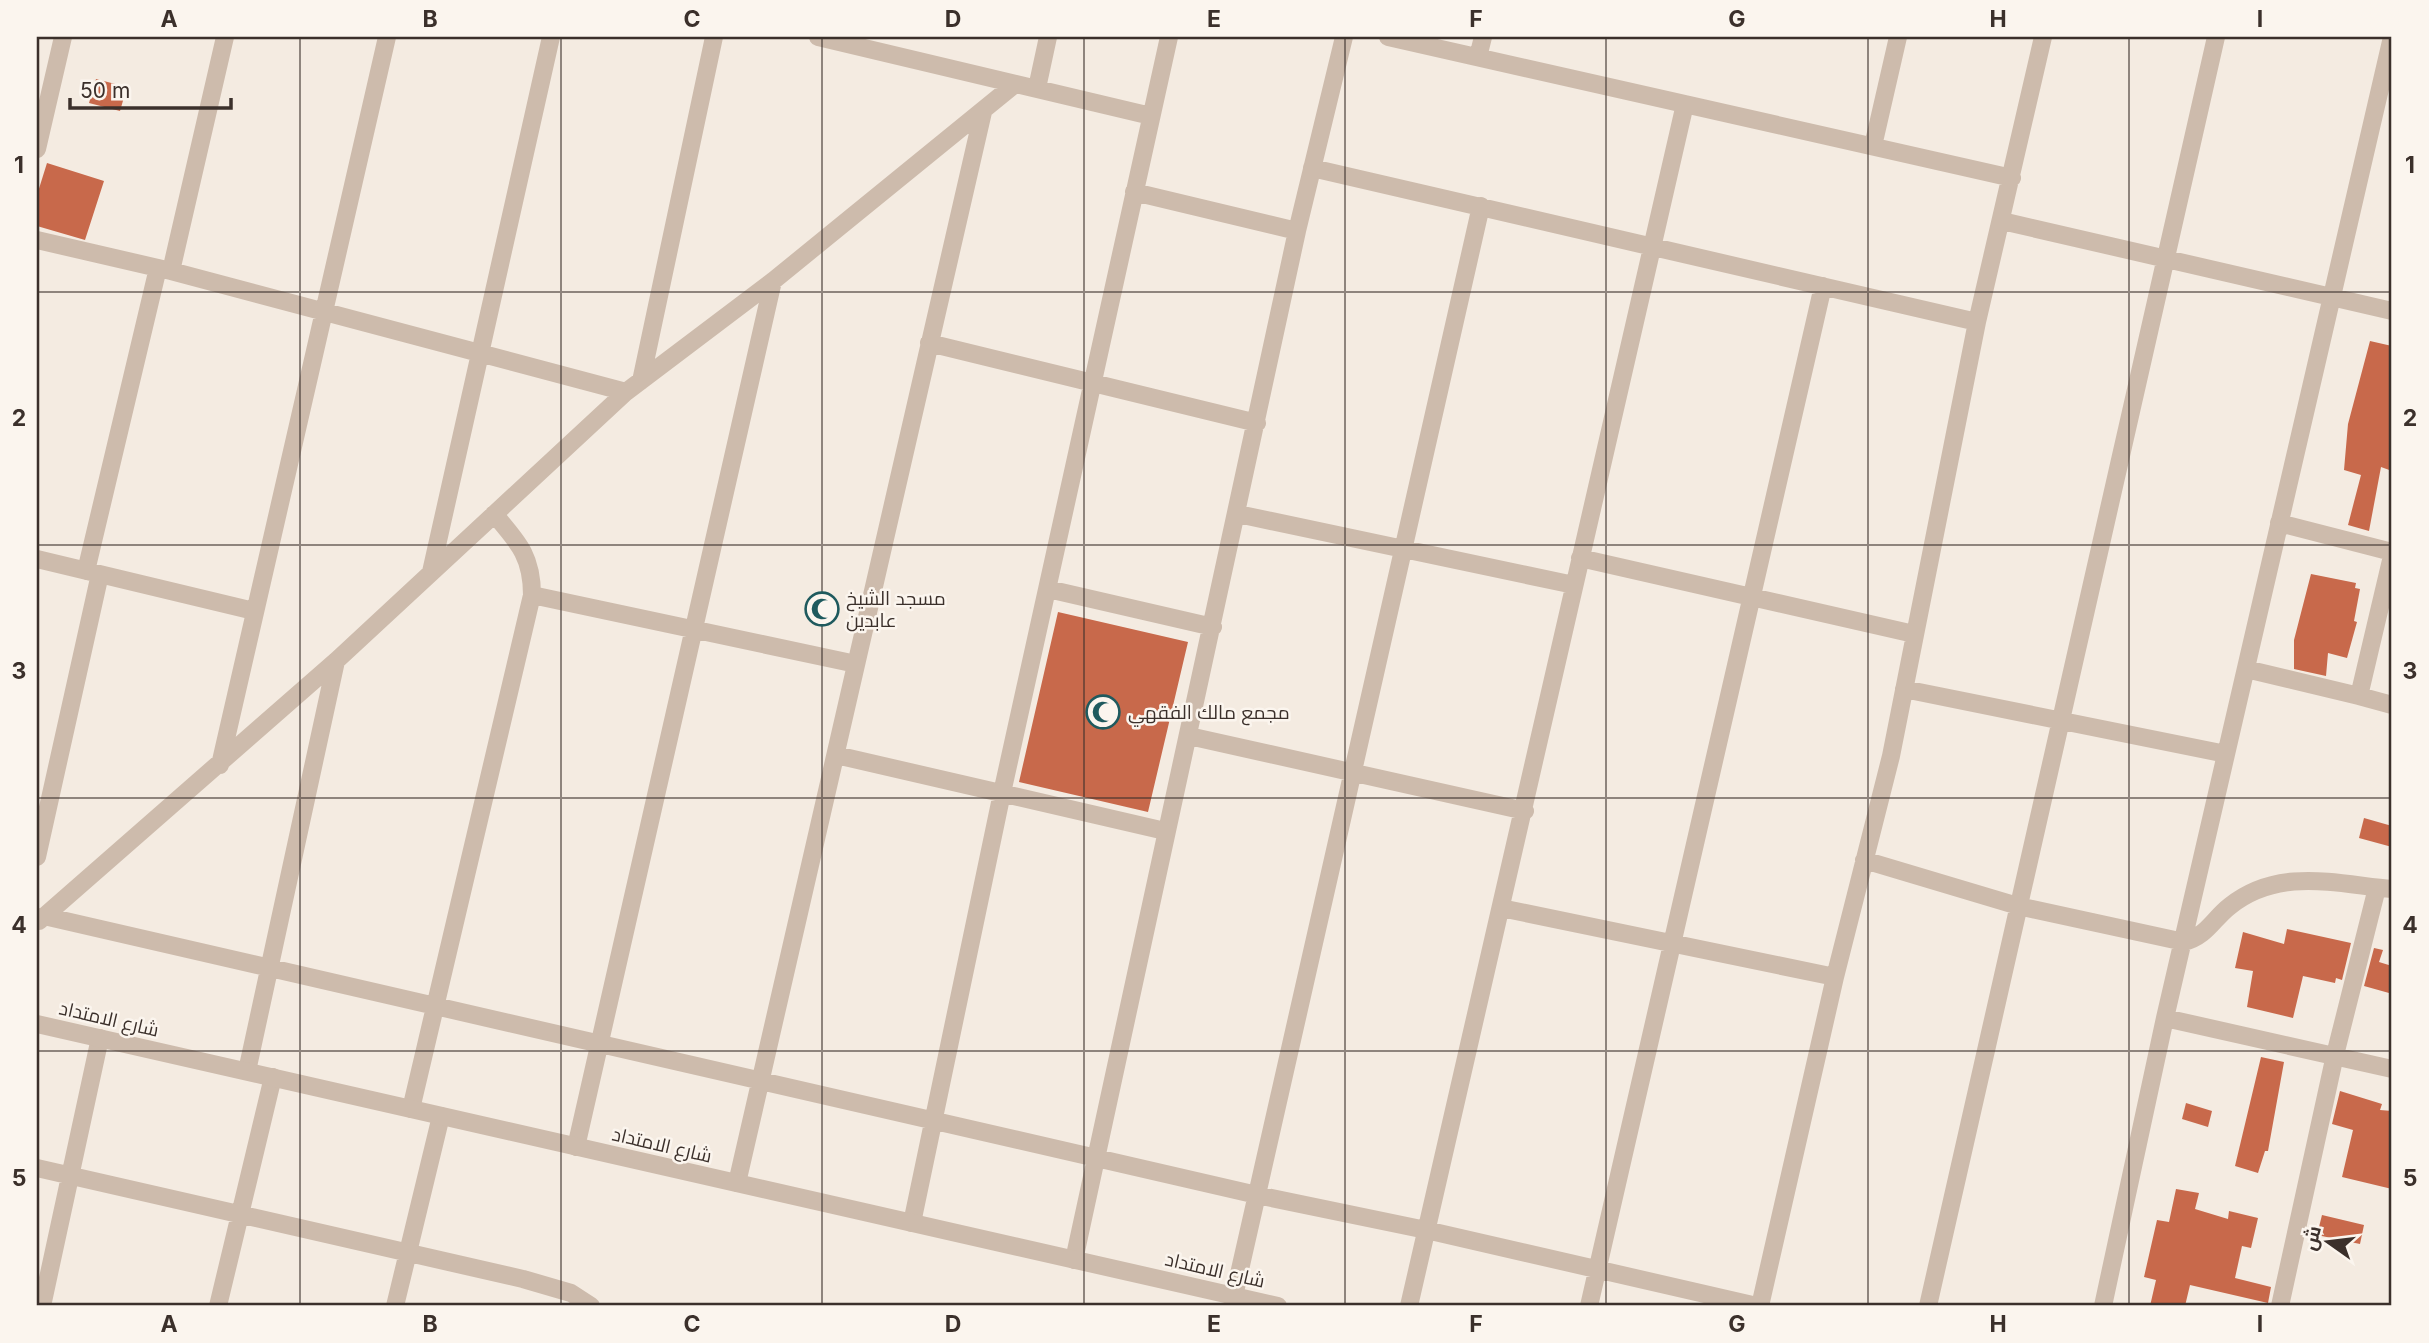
<svg xmlns="http://www.w3.org/2000/svg" width="2429" height="1343" viewBox="0 0 2429 1343" font-family="Inter,Cairo,sans-serif">
  <style>
    .building { fill: #c8694b }
    .lines { fill: none; stroke-linecap: round; stroke-linejoin: round }
    .minor { stroke: #cdbbac; stroke-width: 18 }
    .tertiary { stroke: #cdbbac; stroke-width: 18 }
    .grid { fill: none; stroke: #3b302b; stroke-width: 2; stroke-opacity: 0.55 }
    .labels { text-anchor: middle; dominant-baseline: central; stroke-width: 5; stroke-linejoin: round; paint-order: stroke }
    .poi-label { font-size: 19px; fill: #3b302b; stroke: #fbf5ee; text-anchor: start }
    .street-label { font-size: 19px; fill: #3b302b; stroke: #fbf5ee }
    .neatline { fill: none; stroke: #3b302b; stroke-width: 2.5 }
    .grid-label { font-size: 23px; text-anchor: middle; font-weight: bold; fill: #3b302b }
  </style>
  <rect width="100%" height="100%" fill="#f4ebe1"/>
  <!-- building -->
  <path class="building" d="M96,79L127,87L120,111L89,103Z
    M47,163L104,181L85,240L37,226V195Z
    M2370,341L2392,346V471L2381,467L2369,531L2348,525L2361,475L2344,470L2348,424Z
    M2311,574L2356,583L2355,588L2360,589L2354,621L2357,622L2347,658L2328,653L2326,676L2294,669V640Z
    M1058,612L1188,642L1148,812L1019,782Z
    M2364,818L2392,826V847L2359,838Z
    M2287,929L2351,943L2342,980L2336,978L2335,983L2303,976L2293,1018L2247,1007L2253,971L2235,968L2243,932L2284,944Z
    M2374,948L2383,950L2379,962L2392,966L2389,993L2364,986Z
    M2261,1057L2284,1062L2268,1151H2265L2258,1173L2235,1166Z
    M2340,1091L2382,1104L2380,1110L2392,1111V1189L2342,1177L2353,1130L2332,1124Z
    M2186,1103L2212,1111L2208,1127L2182,1119Z
    M2176,1189L2199,1193L2195,1209L2228,1219L2229,1211L2258,1218L2251,1248L2242,1246L2235,1278L2271,1287L2268,1303L2190,1285L2185,1306H2150L2156,1280L2144,1277L2157,1220L2169,1222Z
    M2322,1215L2364,1225L2360,1244L2317,1235Z"/>
  <g class="lines">
    <!-- minor -->
    <path class="minor" d="M818,37L1151,116
      M1388,37L2012,178
      M1478,57L1483,37
      M1037,88L1048,37
      M1873,146L1898,37
      M37,149L63,37
      M1312,168L1977,322
      M1134,192L1297,231
      M2002,221L2392,311
      M37,240L171,271L626,392
      M171,271L225,37
      M929,343L1257,423
      M641,381L714,37
      M494,514C518,542 532,556 532,595L856,664
      M1238,514L1574,585
      M2279,523L2392,552
      M1580,558L1914,634
      M37,559L254,611
      M86,571L158,268
      M431,572L551,37
      M1048,589L1213,627
      M2246,669L2359,696L2392,556
      M1904,689L2226,754
      M2359,696L2392,705
      M1189,736L1525,811
      M836,755L1165,831
      M220,765L387,37
      M37,857L100,574
      M1864,860L2018,906L2184,942C2207,936 2213,919 2230,906C2279,867 2336,884 2392,889
      M1501,908L1835,977
      M44,916L1257,1195L1426,1230L1757,1306
      M39,921L336,661L626,392L773,281L1015,84
      M2165,1018L2392,1069
      M247,1071L336,661
      M411,1109L532,595
      M576,1147L773,281
      M37,1168L523,1279L571,1293L591,1306
      M737,1183L983,112
      M912,1223L1002,793L1169,37
      M1074,1260L1297,231L1344,37
      M1234,1296L1481,206
      M42,1306L100,1038
      M218,1306L273,1077
      M395,1306L441,1116
      M1409,1306L1685,104
      M1589,1306L1823,286
      M1760,1306L1835,977L1891,756L1977,322L2043,37
      M1928,1306L2216,37
      M2103,1306L2165,1018L2392,37
      M2280,1306L2335,1055L2377,888"/>
    <!-- tertiary -->
    <path class="tertiary" d="M37,1024L1278,1306"/>
  </g>
  <!-- grid -->
  <path class="grid" d="M300,37V1306M561,37V1306M822,37V1306M1084,37V1306M1345,37V1306M1606,37V1306M1868,37V1306M2129,37V1306M37,292H2392M37,545H2392M37,798H2392M37,1051H2392"/>
  <!-- icons -->
  <defs>
    <symbol id="mosque-ring" viewBox="-11 -11 22 22"><circle r="9.5" fill="#fbf5ee" stroke="#1f5a5e" stroke-width="1.5"/><path d="M3.5-4.9A6 6 0 1 0 3.5 4.9A5 5 0 1 1 3.5-4.9Z" fill="#1f5a5e"/></symbol>
  </defs>
  <g fill-rule="evenodd">
    <use href="#mosque-ring" x="803" y="590" width="38" height="38"/>
    <use href="#mosque-ring" x="1084" y="693" width="38" height="38"/>
  </g>
  <g class="labels">
    <!-- poi labels -->
    <g class="poi-label">
      <text x="846" y="598">مسجد الشيخ<tspan x="846" dy="22">عابدين</tspan></text>
      <text x="1128" y="712">مجمع مالك الفقهي</text>
    </g>
    <!-- street labels -->
    <g class="street-label">
      <text transform="translate(109 1019) rotate(13)">شارع الامتداد</text>
      <text transform="translate(662 1145) rotate(13)">شارع الامتداد</text>
      <text transform="translate(1215 1270) rotate(13)">شارع الامتداد</text>
    </g>
  </g>
  <!-- border -->
  <rect width="2429" height="1343" fill="none" stroke="#fbf5ee" stroke-width="77"/>
  <!-- north arrow -->
  <g transform="translate(2328 1242) rotate(284)" stroke="#fbf5ee" stroke-width="5" paint-order="stroke">
  <path d="M0-5L12 26L0 18L-12 26Z" fill="#3b302b"/>
  <text y="-10" font-size="19" font-weight="bold" text-anchor="middle" fill="#3b302b">ش</text>
  </g>
  <!-- scale -->
  <path d="M70 98v10h161v-10" fill="none" stroke="#3b302b" stroke-width="3.5"/>
  <text x="80" y="98" font-size="21" fill="#3b302b" stroke="#fbf5ee" stroke-width="5" paint-order="stroke">50 m</text>
  <rect x="38" y="38" width="2352" height="1266" class="neatline"/>
  <g class="grid-label">
    <text x="169" y="27">A</text>
    <text x="430" y="27">B</text>
    <text x="692" y="27">C</text>
    <text x="953" y="27">D</text>
    <text x="1214" y="27">E</text>
    <text x="1476" y="27">F</text>
    <text x="1737" y="27">G</text>
    <text x="1998" y="27">H</text>
    <text x="2260" y="27">I</text>
    <text x="19" y="173">1</text>
    <text x="2410" y="173">1</text>
    <text x="19" y="426">2</text>
    <text x="2410" y="426">2</text>
    <text x="19" y="679">3</text>
    <text x="2410" y="679">3</text>
    <text x="19" y="933">4</text>
    <text x="2410" y="933">4</text>
    <text x="19" y="1186">5</text>
    <text x="2410" y="1186">5</text>
    <text x="169" y="1332">A</text>
    <text x="430" y="1332">B</text>
    <text x="692" y="1332">C</text>
    <text x="953" y="1332">D</text>
    <text x="1214" y="1332">E</text>
    <text x="1476" y="1332">F</text>
    <text x="1737" y="1332">G</text>
    <text x="1998" y="1332">H</text>
    <text x="2260" y="1332">I</text>
  </g>
</svg>
